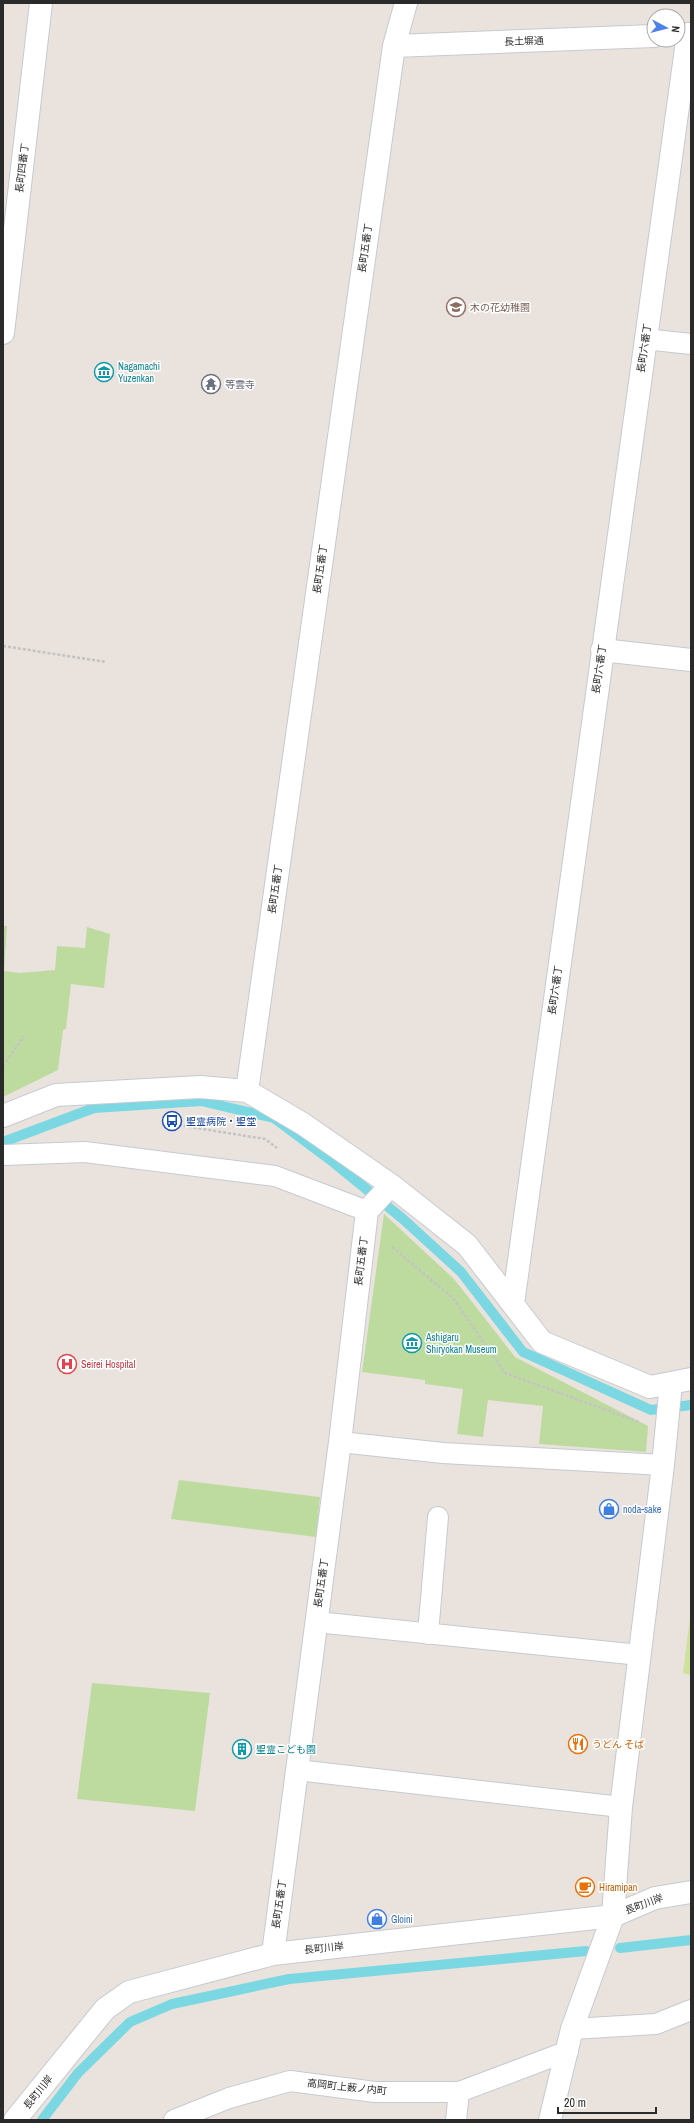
<svg xmlns="http://www.w3.org/2000/svg" width="694" height="2123" viewBox="0 0 694 2123" font-family="'Archivo Narrow','Noto Sans JP',sans-serif">
  <style>
    .green { fill: #bddb9f }
    .pitch { fill: #cfe29c }
    .lines { fill: none; stroke-linecap: round; stroke-linejoin: round }
    .stream { stroke: #7bd7e2; stroke-width: 10 }
    .lane-casing { stroke: #c5cad2; stroke-width: 22 }
    .street-casing { stroke: #c5cad2; stroke-width: 24 }
    .path { stroke: #c3c3c3; stroke-width: 2.5; stroke-dasharray: 3 2; stroke-linecap: butt }
    .lane { stroke: #fff; stroke-width: 20 }
    .street { stroke: #fff; stroke-width: 22 }
    .labels { text-anchor: middle; dominant-baseline: central; stroke-width: 3; stroke-linejoin: round; paint-order: stroke }
    .street-label { font-size: 10px; fill: #2a2a2a; stroke: #fff }
    .education-label { font-size: 10px; fill: #785e54; stroke: #fff; text-anchor: start }
    .culture-label { font-size: 10px; fill: #0d838f; stroke: #fff; text-anchor: start }
    .worship-label { font-size: 10px; fill: #5b616d; stroke: #fff; text-anchor: start }
    .transit-label { font-size: 10px; fill: #164399; stroke: #fff; text-anchor: start }
    .health-label { font-size: 10px; fill: #be3a42; stroke: #fff; text-anchor: start }
    .shop-label { font-size: 10px; fill: #366cbe; stroke: #fff; text-anchor: start }
    .food-label { font-size: 10px; fill: #c56008; stroke: #fff; text-anchor: start }
  </style>
  <rect width="100%" height="100%" fill="#eae3dd"/>
  <!-- green -->
  <path class="green" d="M3,926H7L4,971L19,973L55,970L57,946L85,948L87,927L110,934L104,988L71,984L66,1029L63,1030L58,1070L3,1097Z
    M384,1214L454,1279L515,1357L648,1426L646,1452L539,1444L543,1406L488,1400L483,1437L457,1434L463,1389L425,1384V1380L362,1372Z
    M179,1480L320,1497L316,1537L171,1519Z
    M92,1683L210,1693L195,1811L77,1799Z"/>
  <!-- pitch -->
  <path class="pitch" d="M691,1609V1675L683,1673Z"/>
  <g class="lines">
    <!-- stream -->
    <path class="stream" d="M3,1142L94,1108L201,1101L274,1118L333,1162L403,1219L461,1272L523,1352L651,1410L691,1405
      M620,1948L691,1940
      M42,2120L78,2073L130,2022L172,2004L289,1979L586,1951"/>
    <defs>
      <path id="lane" d="M645,339L691,344
        M3,1155L85,1152L275,1176L367,1211
        M340,1442L443,1453L663,1465
        M316,1622L640,1655
        M428,1634L438,1517
        M297,1770L621,1807
        M572,2029L656,2024L691,2010
        M174,2120L229,2098L290,2081L375,2092H459L568,2051
        M456,2120L459,2092"/>
      <path id="street" d="M394,46L654,36
        M3,333L41,3
        M602,650L691,660
        M247,1091L394,46L406,3
        M3,1116L56,1095L200,1087L247,1091L303,1124L391,1185L467,1245L542,1342L650,1387L691,1379
        M513,1304L688,34
        M273,1954L340,1442L367,1211L391,1185
        M15,2120L105,2009L129,1992L273,1954L613,1916L655,1898L691,1892
        M550,2120L572,2029L613,1916L621,1807L663,1465L671,1383"/>
    </defs>
    <!-- lane casing -->
    <use href="#lane" class="lane-casing"/>
    <!-- street casing -->
    <use href="#street" class="street-casing"/>
    <!-- path -->
    <path class="path" d="M3,646L106,662
      M3,1066L24,1036
      M174,1116L172,1124L265,1139L277,1148
      M392,1247L453,1298L505,1373L639,1422"/>
    <!-- lane -->
    <use href="#lane" class="lane"/>
    <!-- street -->
    <use href="#street" class="street"/>
  </g>
  <!-- icons -->
  <defs>
    <symbol id="school-ring" viewBox="-11 -11 22 22"><circle r="9.5" fill="#fff" stroke="#8d6e63" stroke-width="1.5"/><path d="M0-5L7-2L0 1L-7-2ZM-4 1L0 2.5L4 1V4Q0 6-4 4Z" fill="#8d6e63"/></symbol>
    <symbol id="museum-ring" viewBox="-11 -11 22 22"><circle r="9.5" fill="#fff" stroke="#0f9aa8" stroke-width="1.5"/><path d="M0-6L6-3V-2H-6V-3ZM-5-1h2V3h-2ZM-1-1h2V3h-2ZM3-1h2V3H3ZM-6 4H6V6H-6Z" fill="#0f9aa8"/></symbol>
    <symbol id="temple-ring" viewBox="-11 -11 22 22"><circle r="9.5" fill="#fff" stroke="#6b7280" stroke-width="1.5"/><path d="M0-6L5-2H3V0L6.5 2.5H4V6H1.5V3h-3V6H-4V2.5H-6.5L-3 0V-2H-5Z" fill="#6b7280"/></symbol>
    <symbol id="bus-ring" viewBox="-11 -11 22 22"><circle r="9.5" fill="#fff" stroke="#1a4fb4" stroke-width="1.5"/><path d="M-5-6H5V4H4V6H2V4H-2V6H-4V4H-5ZM-3.5-4V0h7V-4ZM-3.5 1.2v1.5H-2V1.2ZM2 1.2v1.5H3.5V1.2Z" fill="#1a4fb4"/></symbol>
    <symbol id="hospital-ring" viewBox="-11 -11 22 22"><circle r="9.5" fill="#fff" stroke="#e0444e" stroke-width="1.5"/><path d="M-5-5h3v3.5h4V-5h3V5h-3V1.5h-4V5h-3Z" fill="#e0444e"/></symbol>
    <symbol id="shop-ring" viewBox="-11 -11 22 22"><circle r="9.5" fill="#fff" stroke="#3f7fe0" stroke-width="1.5"/><path d="M-5-2.5h2.3a2.7 3.5 0 0 1 5.4 0H5L5.5 6h-11ZM-1.5-2.5h3a1.5 2.3 0 0 0-3 0Z" fill="#3f7fe0"/></symbol>
    <symbol id="restaurant-ring" viewBox="-11 -11 22 22"><circle r="9.5" fill="#fff" stroke="#e8710a" stroke-width="1.5"/><path d="M-5-6h1v4h1v-4h1v4h1v-4h1v5L-1.5 .5V6h-2V.5L-5-1ZM5-6V6H3V1.5H1.5Q1.5-4 5-6Z" fill="#e8710a"/></symbol>
    <symbol id="building-ring" viewBox="-11 -11 22 22"><circle r="9.5" fill="#fff" stroke="#0f9aa8" stroke-width="1.5"/><path d="M-4-6H4V6H1V3H-1V6H-4ZM-2.5-4.3h1.7v1.8h-1.7ZM.8-4.3h1.7v1.8H.8ZM-2.5-1h1.7V.8h-1.7ZM.8-1h1.7V.8H.8Z" fill="#0f9aa8"/></symbol>
    <symbol id="cafe-ring" viewBox="-11 -11 22 22"><circle r="9.5" fill="#fff" stroke="#e8710a" stroke-width="1.5"/><path d="M-5.5-4.5H6V0H3Q3 3.5 0 3.5H-2.5Q-5.5 3.5-5.5 0ZM3-3.2v2h1.7v-2ZM-6 4.5H4V6H-6Z" fill="#e8710a"/></symbol>
  </defs>
  <g fill-rule="evenodd">
    <use href="#school-ring" x="445" y="296" width="22" height="22"/>
    <use href="#museum-ring" x="93" y="361" width="22" height="22"/>
    <use href="#temple-ring" x="200" y="373" width="22" height="22"/>
    <use href="#bus-ring" x="161" y="1110" width="22" height="22"/>
    <use href="#museum-ring" x="401" y="1332" width="22" height="22"/>
    <use href="#hospital-ring" x="56" y="1353" width="22" height="22"/>
    <use href="#shop-ring" x="598" y="1498" width="22" height="22"/>
    <use href="#restaurant-ring" x="567" y="1733" width="22" height="22"/>
    <use href="#building-ring" x="231" y="1738" width="22" height="22"/>
    <use href="#cafe-ring" x="574" y="1876" width="22" height="22"/>
    <use href="#shop-ring" x="366" y="1908" width="22" height="22"/>
  </g>
  <g class="labels">
    <!-- street labels -->
    <g class="street-label">
      <text transform="translate(524 41) rotate(-2)">長土塀通</text>
      <text transform="translate(22 168) rotate(-83)">長町四番丁</text>
      <text transform="translate(365 248) rotate(-82)">長町五番丁</text>
      <text transform="translate(644 348) rotate(-82)">長町六番丁</text>
      <text transform="translate(320 569) rotate(-82)">長町五番丁</text>
      <text transform="translate(599 669) rotate(-82)">長町六番丁</text>
      <text transform="translate(275 889) rotate(-82)">長町五番丁</text>
      <text transform="translate(555 990) rotate(-82)">長町六番丁</text>
      <text transform="translate(361 1261) rotate(-83)">長町五番丁</text>
      <text transform="translate(321 1583) rotate(-82)">長町五番丁</text>
      <text transform="translate(279 1904) rotate(-82)">長町五番丁</text>
      <text transform="translate(644 1904) rotate(-20)">長町川岸</text>
      <text transform="translate(324 1948) rotate(-6)">長町川岸</text>
      <text transform="translate(347 2087) rotate(6)">高岡町上薮ノ内町</text>
      <text transform="translate(38 2092) rotate(-51)">長町川岸</text>
    </g>
    <!-- education labels -->
    <g class="education-label">
      <text x="470" y="307">木の花幼稚園</text>
    </g>
    <!-- culture labels -->
    <g class="culture-label">
      <text x="118" y="366">Nagamachi<tspan x="118" dy="12">Yuzenkan</tspan></text>
      <text x="426" y="1337">Ashigaru<tspan x="426" dy="12">Shiryokan Museum</tspan></text>
      <text x="256" y="1749">聖霊こども園</text>
    </g>
    <!-- worship labels -->
    <g class="worship-label">
      <text x="225" y="384">等雲寺</text>
    </g>
    <!-- transit labels -->
    <g class="transit-label">
      <text x="186" y="1121">聖霊病院・聖堂</text>
    </g>
    <!-- health labels -->
    <g class="health-label">
      <text x="81" y="1364">Seirei Hospital</text>
    </g>
    <!-- shop labels -->
    <g class="shop-label">
      <text x="623" y="1509">noda-sake</text>
      <text x="391" y="1919">Gloini</text>
    </g>
    <!-- food labels -->
    <g class="food-label">
      <text x="592" y="1744">うどん そば</text>
      <text x="599" y="1887">Hiramipan</text>
    </g>
  </g>
  <!-- border -->
  <rect width="694" height="2123" fill="none" stroke="#2a2a2a" stroke-width="8"/>
  <!-- north arrow -->
  <g transform="translate(666 28) rotate(97)"><circle r="19" fill="#ffffff" stroke="#aaaaaa"/>
  <path d="M0-3L7 15L0 10L-7 15Z" fill="#4e82e7"/>
  <text y="-6" font-size="11" font-weight="bold" text-anchor="middle" fill="#2a2a2a">N</text>
  </g>
  <!-- scale -->
  <path d="M558 2107v6h98v-6" fill="none" stroke="#2a2a2a" stroke-width="2"/>
  <text x="564" y="2107" font-size="12" fill="#2a2a2a" stroke="#ffffff" stroke-width="3" paint-order="stroke">20 m</text>
</svg>
